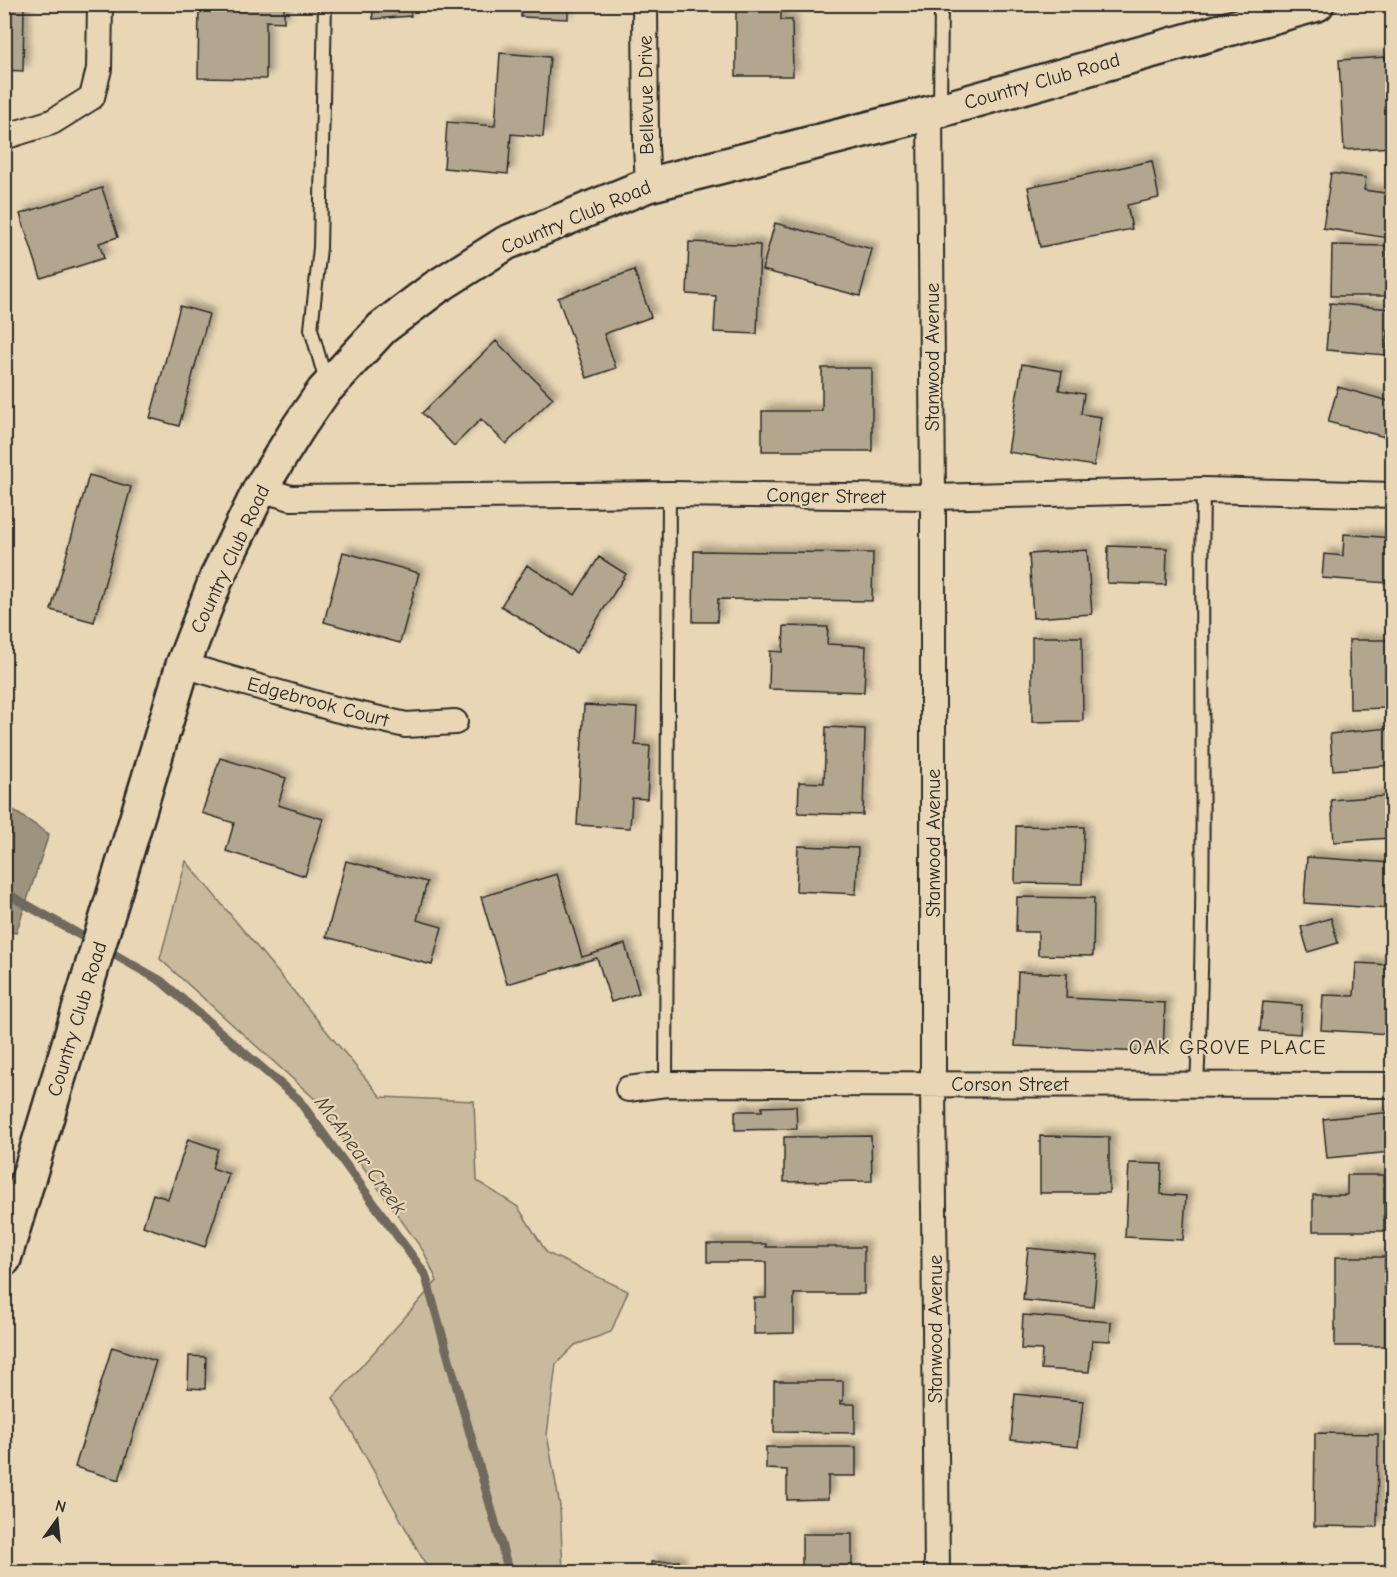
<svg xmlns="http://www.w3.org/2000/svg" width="1397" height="1577" viewBox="0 0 1397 1577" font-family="'Comic Neue',sans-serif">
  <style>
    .green { fill: #c9ba9e; stroke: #7a7264; stroke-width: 1.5 }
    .water { fill: #9d937e; stroke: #6f695d; stroke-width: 1.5 }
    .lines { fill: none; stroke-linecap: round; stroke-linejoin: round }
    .stream { stroke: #6f695d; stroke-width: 9 }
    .building { fill: #b3a68e; stroke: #2b2b2b; stroke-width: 1.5; filter: url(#shadow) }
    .lane-casing { stroke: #2b2b2b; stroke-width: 16 }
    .street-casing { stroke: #2b2b2b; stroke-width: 28 }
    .secondary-casing { stroke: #2b2b2b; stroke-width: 38 }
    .lane { stroke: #e8d6b4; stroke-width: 12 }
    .street { stroke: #e8d6b4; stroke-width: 24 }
    .secondary { stroke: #e8d6b4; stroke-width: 33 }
    .labels { text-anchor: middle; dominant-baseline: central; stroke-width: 4.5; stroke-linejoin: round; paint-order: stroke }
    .street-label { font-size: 20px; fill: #2b2b2b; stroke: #e8d6b4 }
    .neighbourhood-label { font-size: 21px; letter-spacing: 1.5px; fill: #2b2b2b; stroke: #e8d6b4 }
    .water-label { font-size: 21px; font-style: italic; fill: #484540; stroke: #e8d6b4 }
  </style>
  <defs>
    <filter id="shadow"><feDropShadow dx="5.5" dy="-5.5" stdDeviation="3" flood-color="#0004"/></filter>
  </defs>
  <rect width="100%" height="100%" fill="#e8d6b4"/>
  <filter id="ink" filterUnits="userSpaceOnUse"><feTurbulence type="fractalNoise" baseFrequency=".0167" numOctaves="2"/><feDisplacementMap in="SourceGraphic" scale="12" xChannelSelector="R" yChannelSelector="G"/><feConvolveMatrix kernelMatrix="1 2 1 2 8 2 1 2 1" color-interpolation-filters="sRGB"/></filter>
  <g filter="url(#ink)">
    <!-- green -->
    <path class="green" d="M186,861L381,1097L474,1101L477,1181L518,1207L547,1253L628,1291L611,1332L575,1345L556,1364L547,1435L560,1506L563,1572H433L425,1563L333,1398L437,1281L424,1252L315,1099L160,959Z"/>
    <!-- water -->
    <path class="water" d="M5,805L49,834L16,933L5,930Z"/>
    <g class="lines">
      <!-- stream -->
      <path class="stream" d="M4,892L161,981L298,1099L425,1274L509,1572"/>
    </g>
    <!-- building -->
    <path class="building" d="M4,4H24L23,71L4,70Z
      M199,4H284V22L266,21V79L198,78Z
      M372,4H410L411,16L373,19Z
      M521,4H568V19L521,17Z
      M736,4H781V20H792L793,76H736Z
      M500,53L550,57L543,137L511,134L508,174L444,168L447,122L495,126Z
      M1386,57L1392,147L1344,150L1339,60Z
      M1152,161L1159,198L1127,205L1132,229L1040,247L1028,187Z
      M1331,173L1366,178L1364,190L1392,194V213L1389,238L1323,228Z
      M102,188L118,237L99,243L104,258L41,278L20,214Z
      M775,223L872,249L860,296L762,270Z
      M689,242L760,245L757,334L714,332L716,296L687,294Z
      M1332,245L1387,246V296H1331Z
      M634,270L651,317L604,334L616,368L587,378L558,298Z
      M1330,303L1390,309L1386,355L1326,350Z
      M180,306L209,314L179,426L150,418Z
      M496,341L553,398L506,444L481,419L454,446L422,413Z
      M1022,364L1062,371L1059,390L1084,394L1081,414L1101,417L1094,466L1008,452Z
      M822,368H872V451H762V411H822Z
      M1338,387L1392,402L1385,437L1328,422Z
      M89,475L131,487L94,622L51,610Z
      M1344,534L1392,538L1388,583L1322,578L1324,554L1343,556Z
      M1108,546L1167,548L1166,585L1107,583Z
      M1087,550L1092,614L1033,618L1029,554Z
      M694,551L873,553L872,601L718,599L717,622H693Z
      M343,552L419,573L400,643L324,622Z
      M599,557L626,574L576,653L501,606L527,565L575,595Z
      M784,626L828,627L827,644L866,646L864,692L769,689L770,651L783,652Z
      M1032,637H1082L1083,721L1032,722Z
      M1349,640H1392V708L1350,709Z
      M584,705L637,708L635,745L650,746L647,799L632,798L630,828L577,825Z
      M826,727L865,729L863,815L798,813L799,782L824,783Z
      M1389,728L1392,765L1333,770L1330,734Z
      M220,758L286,778L278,805L323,819L305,876L226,851L234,823L202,813Z
      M1387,796L1390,838L1334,842L1331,800Z
      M1016,826L1084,827L1082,884L1015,883Z
      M798,846L858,848L856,894L796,891Z
      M1307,857L1392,863L1391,909L1304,903Z
      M346,861L427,882L417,920L442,927L432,965L326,937Z
      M557,874L582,957L625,944L639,993L611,1002L597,958L507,984L481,897Z
      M1017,897L1094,898L1093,956L1038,955V932H1016Z
      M1331,918L1338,943L1308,952L1301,927Z
      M1356,963L1392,965L1391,1034L1321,1030L1323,995L1354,996Z
      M1018,972L1067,974L1066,998L1165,1003L1163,1053L1015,1046Z
      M1263,1002L1302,1005L1300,1034L1260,1031Z
      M796,1106L797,1129L735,1130V1111H762V1107Z
      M1392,1112V1152L1327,1158L1323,1119Z
      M871,1136L872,1181L784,1182V1137Z
      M1040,1136L1109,1137V1193H1040Z
      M188,1139L218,1149L212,1168L229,1174L205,1247L143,1226L153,1194L168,1199Z
      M1129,1163L1162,1164L1161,1194L1186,1196L1183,1240L1125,1237Z
      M1347,1175H1384V1231H1313V1195H1347Z
      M707,1244H766V1247H864V1294H794V1333L754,1334V1298H766V1262H707Z
      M1028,1248L1098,1255L1093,1307L1023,1300Z
      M1335,1257H1385V1346H1335Z
      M1023,1315L1111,1322L1110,1341L1092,1340L1089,1372L1041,1369L1042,1350L1021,1349Z
      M112,1347L156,1361L119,1480L75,1467Z
      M189,1356L206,1357L205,1389L188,1388Z
      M774,1381H843V1401H840V1404H855V1433L774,1432Z
      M1015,1394L1083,1401L1078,1447L1011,1440Z
      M1315,1433L1378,1434L1377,1527L1314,1526Z
      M766,1447H856V1476H828V1499L787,1500V1470L766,1469Z
      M802,1534H852V1568H848V1572H802Z
      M679,1561L682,1572H652L651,1562Z"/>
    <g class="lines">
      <defs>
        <path id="lane" d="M325,4L320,248L311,329L327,385
          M940,108L941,4
          M666,1084L669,494
          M1197,1084C1207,886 1200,688 1203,490"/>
        <path id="street" d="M645,4L646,146L648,185
          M930,113L933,497V1084L937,1572
          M4,137L52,122L92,97L99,69L100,4
          M260,489L291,498L669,494L933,497L1203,490L1392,495
          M183,665L335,709L406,725L455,722
          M628,1089L666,1084L1392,1085"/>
        <path id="secondary" d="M4,1259L183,665L217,577L260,489L300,425L323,392L382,328L435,288L506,243L648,185L930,113L1317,4"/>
      </defs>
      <!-- lane casing -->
      <use href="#lane" class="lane-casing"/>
      <!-- street casing -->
      <use href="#street" class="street-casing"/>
      <!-- secondary casing -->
      <use href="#secondary" class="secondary-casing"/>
      <!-- lane -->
      <use href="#lane" class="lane"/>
      <!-- street -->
      <use href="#street" class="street"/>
      <!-- secondary -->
      <use href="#secondary" class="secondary"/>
    </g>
  </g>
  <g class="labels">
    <!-- street labels -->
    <g class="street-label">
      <text transform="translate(1042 81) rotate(-16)">Country Club Road</text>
      <text transform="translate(646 95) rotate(-91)">Bellevue Drive</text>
      <text transform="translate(576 217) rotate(-23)">Country Club Road</text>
      <text transform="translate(932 357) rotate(-90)">Stanwood Avenue</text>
      <text transform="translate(826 496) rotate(1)">Conger Street</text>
      <text transform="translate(230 559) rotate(-65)">Country Club Road</text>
      <text transform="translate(318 702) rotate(15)">Edgebrook Court</text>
      <text transform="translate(933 843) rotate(-90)">Stanwood Avenue</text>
      <text transform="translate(77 1019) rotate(-73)">Country Club Road</text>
      <text x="1010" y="1084">Corson Street</text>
      <text transform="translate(935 1329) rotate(-90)">Stanwood Avenue</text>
    </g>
    <!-- neighbourhood labels -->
    <g class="neighbourhood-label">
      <text x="1228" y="1047">OAK GROVE PLACE</text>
    </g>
    <!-- water labels -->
    <g class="water-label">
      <text transform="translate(361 1155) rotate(54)">McAnear Creek</text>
    </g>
  </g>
  <!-- margin -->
  <rect width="1397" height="1577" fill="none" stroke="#e8d6b4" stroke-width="24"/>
  <rect x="12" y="12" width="1373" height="1553" fill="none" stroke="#2b2b2b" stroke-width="2" filter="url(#ink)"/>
  <!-- north arrow -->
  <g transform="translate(57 1520) rotate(15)" stroke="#e8d6b4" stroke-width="4.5" paint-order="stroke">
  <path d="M0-4.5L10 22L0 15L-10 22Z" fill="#2b2b2b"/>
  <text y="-9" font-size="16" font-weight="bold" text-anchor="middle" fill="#2b2b2b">N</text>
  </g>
</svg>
